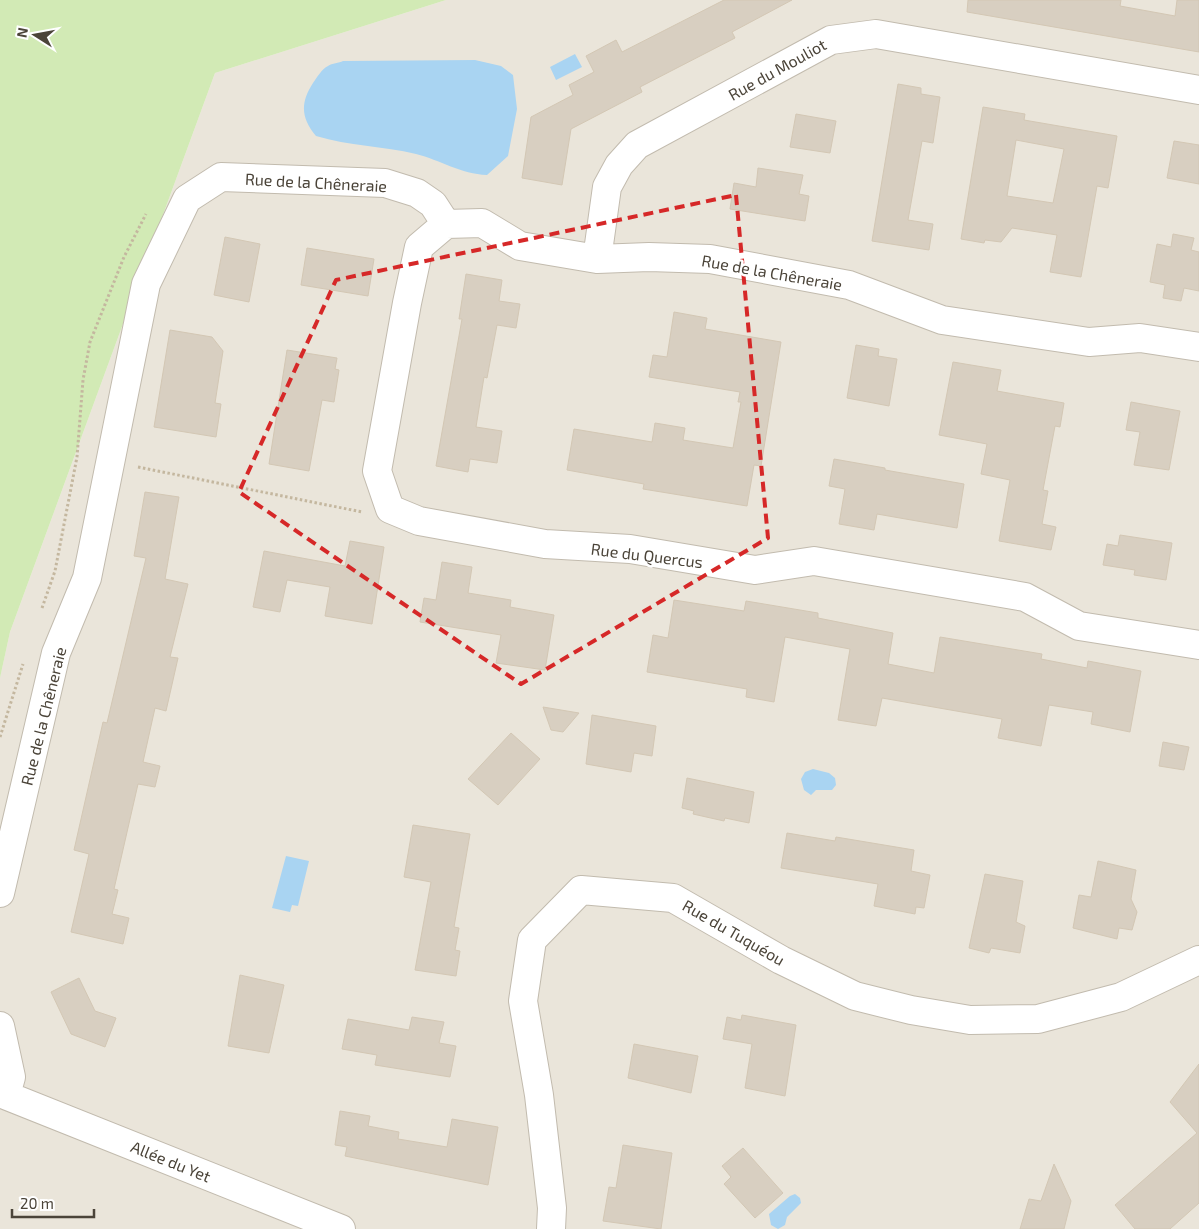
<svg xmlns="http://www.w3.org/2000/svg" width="1199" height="1229" viewBox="0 0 1199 1229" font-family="'Exo 2',sans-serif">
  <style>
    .residential { fill: #eae5da }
    .green { fill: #d2eab5 }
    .water { fill: #a9d4f2 }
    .building { fill: #d8cfc1; stroke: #d3c7b4; fill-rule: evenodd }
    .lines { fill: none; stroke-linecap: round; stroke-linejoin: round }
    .street-casing { stroke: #c2bbae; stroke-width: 30 }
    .path { stroke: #c4b79f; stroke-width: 3; stroke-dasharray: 2.5 2.5; stroke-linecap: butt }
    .street { stroke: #fff; stroke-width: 28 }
    .marked { fill: none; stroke: #d62828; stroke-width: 4; stroke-dasharray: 10 6; stroke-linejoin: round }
    .labels { text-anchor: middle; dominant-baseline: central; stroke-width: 5; stroke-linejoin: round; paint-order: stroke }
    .street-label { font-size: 16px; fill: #4b4439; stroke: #fff }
  </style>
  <rect width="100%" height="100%" fill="#f6f3ec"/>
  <!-- residential -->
  <path class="residential" d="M446,0H1199V1229H0V678L10,632L215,73Z"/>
  <!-- green -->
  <path class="green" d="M0,0H446L215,73L10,632L0,678Z"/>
  <!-- water -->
  <path class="water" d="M575,54L582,67L556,80L550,67Z
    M475,60L501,66L513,75L517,109L508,156L487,175C461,174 440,160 416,154C383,146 349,146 316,136C301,118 300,103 313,83C317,77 322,69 328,66C332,63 339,63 343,61Z
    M813,769L829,773L835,778L836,785L832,790H816L811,795L804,790L801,779L805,772Z
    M286,856L309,861L298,906L292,905L290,912L272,908Z
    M795,1194L800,1198L801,1203L787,1217L785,1225L778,1229L771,1225L769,1214L790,1196Z"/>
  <!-- building -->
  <path class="building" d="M724,0H792L732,32L735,38L640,87L642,92L571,129L562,185L522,178L531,117L573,95L569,85L594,72L586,56L616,40L622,52Z
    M968,0H1121L1120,6L1175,16L1177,0H1199V52L967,12Z
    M898,84L921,88V94L940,97L933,143L922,141L908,220L933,224L929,250L872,241Z
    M983,107L1025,114L1024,120L1117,136L1108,188L1097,186L1081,277L1050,272L1057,235L1012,228L1001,242L985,240L984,243L961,239ZM1016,140L1064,149L1053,203L1007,196Z
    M796,114L836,121L830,153L790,147Z
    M1174,141L1199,145V184L1167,178Z
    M758,168L803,175L799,194L809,196L805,221L730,209L734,183L756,187Z
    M1173,234L1194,238L1191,250L1199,252V291L1184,288L1181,301L1163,298L1165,285L1150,282L1157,244L1171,247Z
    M225,237L260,244L249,302L214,295Z
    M307,248L374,259L368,296L301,285Z
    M466,274L502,280L499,301L520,304L516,328L497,325L487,378L484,377L476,427L502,431L497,463L470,459L468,472L436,466L462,319H459Z
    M674,312L707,318L705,329L781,342L761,466L754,465L747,506L643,489L644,484L567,470L574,429L652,442L655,423L685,428L683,440L733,448L741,402H738L740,392L649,377L653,355L667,357Z
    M170,330L212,337L223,351L215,403L221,404L216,437L154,427Z
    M856,345L879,349L878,356L897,359L889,406L847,398Z
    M287,350L337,358L335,369L339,370L334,402L322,400L309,471L269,464Z
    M953,362L1001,370L997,391L1064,403L1060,427L1055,426L1043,490L1048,491L1042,524L1056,527L1051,550L999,541L1010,480L981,474L987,444L939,435Z
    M1131,402L1180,411L1169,470L1134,465L1140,432L1126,430Z
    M834,459L885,468V470L964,484L957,528L877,514L874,530L839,524L845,489L829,486Z
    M145,492L179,497L165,579L188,584L170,657L178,658L166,711L155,708L143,762L160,766L155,787L138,784L114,889L118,890L112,914L129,918L123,944L71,932L89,854L74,850L103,722L107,723L146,558L134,556Z
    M1120,535L1172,543L1166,580L1134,575L1135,570L1103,565L1107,544L1118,546Z
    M350,541L384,547L372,624L325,616L330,587L287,580L280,612L253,607L264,551L345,566Z
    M442,562L472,567L468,593L511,600L510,607L554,615L545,670L496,663L501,635L420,622L424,598L436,600Z
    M674,600L744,611L746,601L818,613V618L893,633L888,664L934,673L940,637L1042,654L1041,659L1087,668L1088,661L1141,671L1130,732L1091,724L1093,712L1049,705L1041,746L998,738L1002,719L882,698L876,726L838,720L850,649L785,637L774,702L746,697L747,689L647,672L653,635L668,638Z
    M543,707L579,713L563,732L551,730Z
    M592,715L656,726L652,756L634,753L631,772L586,764Z
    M511,733L540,759L498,805L468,779Z
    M1163,742L1189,747L1184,770L1159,766Z
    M687,778L754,792L749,823L725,818L724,821L693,814L694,811L682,808Z
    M413,825L470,834L454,927L459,928L455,950L460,951L456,976L415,970L431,882L404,877Z
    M787,833L835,841L836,837L914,850L911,871L930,875L924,908L916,907L915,914L874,906L878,884L781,868Z
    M1098,861L1136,870L1131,899L1137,912L1132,930L1119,928L1117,939L1073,928L1079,895L1091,897Z
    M985,874L1023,881L1016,922L1025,926L1020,953L991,948L989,953L969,948Z
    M240,975L284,985L269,1053L228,1046Z
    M79,978L95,1011L116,1018L105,1047L71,1034L51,992Z
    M742,1015L796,1025L785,1096L745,1088L752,1044L723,1039L727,1017L741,1020Z
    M412,1017L444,1022L439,1043L456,1046L450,1077L375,1065L377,1055L342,1049L348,1019L409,1030Z
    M634,1044L698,1056L691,1093L628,1078Z
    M1199,1064V1203L1170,1229H1135L1115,1205L1197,1133L1170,1102Z
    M340,1111L370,1116L368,1126L399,1132L398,1139L447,1147L452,1119L498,1127L488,1185L345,1156L347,1147L335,1145Z
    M623,1145L672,1153L661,1229L603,1221L609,1187L616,1188Z
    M743,1148L783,1193L755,1218L724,1184L731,1177L722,1166Z
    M1054,1164L1071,1201L1064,1229H1020L1029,1199L1041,1201Z"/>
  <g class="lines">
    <defs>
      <path id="street" d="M446,224L419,247L407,303L377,471L390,509L419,521L545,544L630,549L755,570L814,561L1025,597L1079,626L1199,645
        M446,224L482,223L520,246L597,259L649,257L710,259L849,285L942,320L1089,342L1140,338L1199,347
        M597,259L607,187L619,165L637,145L831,40L876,34L1199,90
        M0,893L56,653L87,578L146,284L187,199L221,177L385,183L417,193L433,204L446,224
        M0,1026L11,1077L6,1095
        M0,1093L341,1229
        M551,1229L552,1208L539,1095L523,1001L532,940L581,890L673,898L781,960L855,996L911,1010L970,1020L1038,1019L1121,997L1199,960"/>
    </defs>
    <!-- street casing -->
    <use href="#street" class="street-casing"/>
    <!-- path -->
    <path class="path" d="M138,467L362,512
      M42,608L55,571L77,457L83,380L90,342L124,257L146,214
      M0,737L23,664"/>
    <!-- street -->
    <use href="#street" class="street"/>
  </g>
  <!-- marked area -->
  <path class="marked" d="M736,195L768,538L521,684L239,492L336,280Z"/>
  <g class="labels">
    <!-- street labels -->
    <g class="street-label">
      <text transform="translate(777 69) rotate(-29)">Rue du Mouliot</text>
      <text transform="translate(316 182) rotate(3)">Rue de la Chêneraie</text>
      <text transform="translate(772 272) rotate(10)">Rue de la Chêneraie</text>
      <text transform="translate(647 555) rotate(7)">Rue du Quercus</text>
      <text transform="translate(43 716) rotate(-76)">Rue de la Chêneraie</text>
      <text transform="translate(734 932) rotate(30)">Rue du Tuquéou</text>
      <text transform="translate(171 1161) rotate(22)">Allée du Yet</text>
    </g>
  </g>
  <!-- north arrow -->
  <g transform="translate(35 35) rotate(281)" stroke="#ffffff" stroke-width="4" paint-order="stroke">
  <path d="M0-4L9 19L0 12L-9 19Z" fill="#4b4439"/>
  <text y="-8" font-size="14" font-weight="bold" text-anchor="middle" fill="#4b4439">N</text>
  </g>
  <!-- scale -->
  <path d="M12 1209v8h82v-8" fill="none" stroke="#4b4439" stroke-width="2.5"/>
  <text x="20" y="1209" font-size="15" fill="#4b4439" stroke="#ffffff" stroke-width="4" paint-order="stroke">20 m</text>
</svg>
